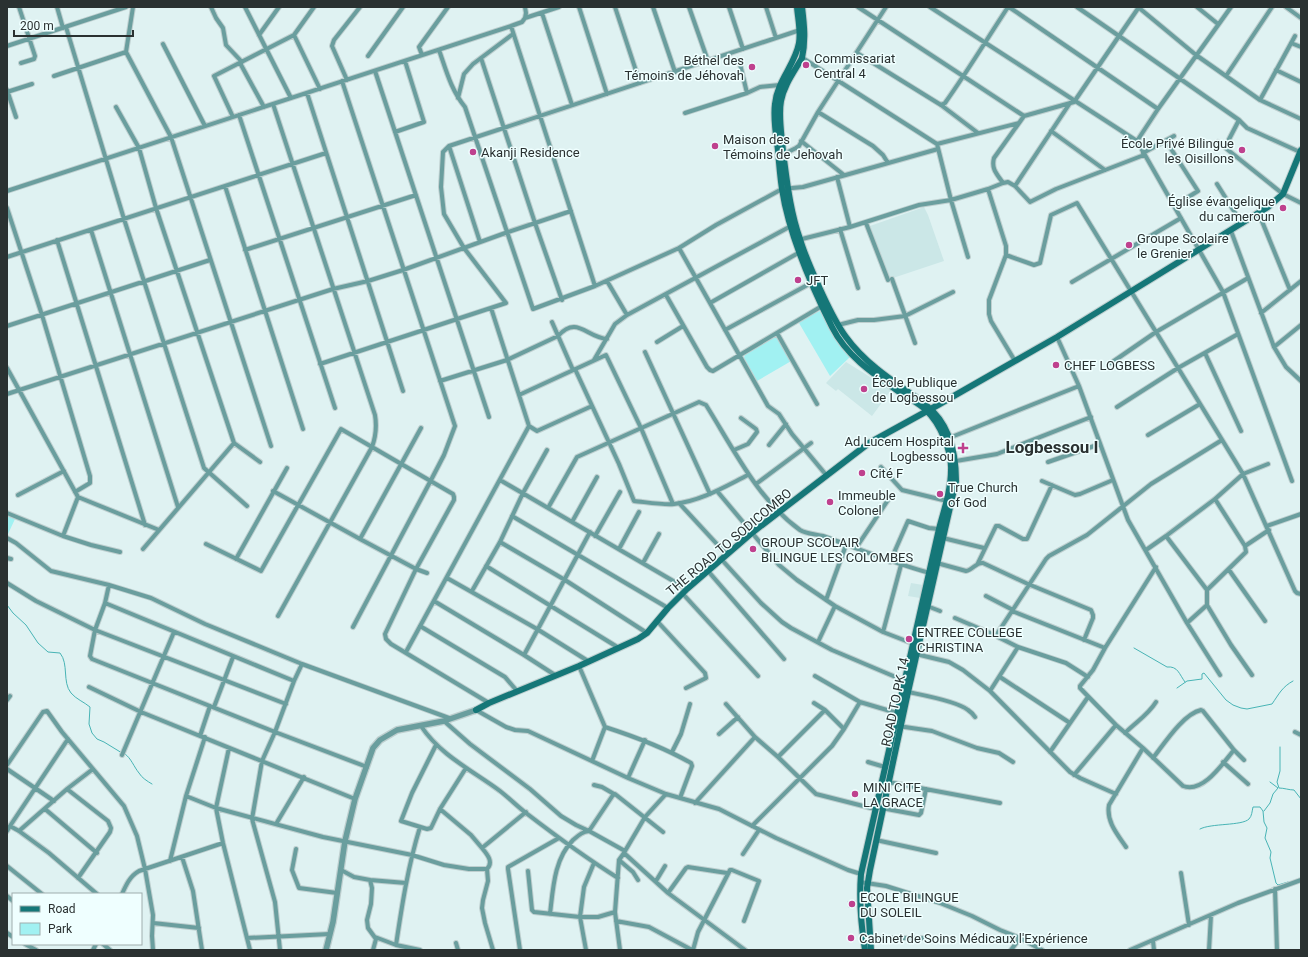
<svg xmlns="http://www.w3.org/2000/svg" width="1308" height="957" viewBox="0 0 1308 957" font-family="Roboto,sans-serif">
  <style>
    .built { fill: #cbe7e7 }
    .green { fill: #a1f1f2 }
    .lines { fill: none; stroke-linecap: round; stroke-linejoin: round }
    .stream { stroke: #48b4b5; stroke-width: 1 }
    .minor-casing { stroke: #becfcf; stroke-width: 6 }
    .tertiary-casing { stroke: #becfcf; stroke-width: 8 }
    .secondary-casing { stroke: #becfcf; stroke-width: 8 }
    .minor { stroke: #6a9e9e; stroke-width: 4 }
    .tertiary { stroke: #6a9e9e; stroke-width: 5.5 }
    .secondary { stroke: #157778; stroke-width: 6 }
    .poi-dot { fill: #bf418e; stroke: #efffff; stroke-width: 1.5 }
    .labels { text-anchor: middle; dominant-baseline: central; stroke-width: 3; stroke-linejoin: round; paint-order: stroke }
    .poi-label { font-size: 13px; fill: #2a3131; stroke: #efffff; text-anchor: start }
    .street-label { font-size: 13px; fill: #2a3131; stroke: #efffff }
    .district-label { font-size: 17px; font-weight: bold; fill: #2a3131; stroke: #efffff }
  </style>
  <rect width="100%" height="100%" fill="#dff2f2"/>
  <!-- built -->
  <path class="built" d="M924,207L928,215L944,261L890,279L870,226Z
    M846,362L891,390L872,416L838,389L836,391L826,383Z
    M911,583L923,585L920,598L908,596Z
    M856,900V907L848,908L847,901Z"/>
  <!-- green -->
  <path class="green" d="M814,311L815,313L820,311L835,337L850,357L830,376L799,323Z
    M779,335L793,360L757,381L744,358L745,354Z
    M7,515L15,519L8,534H7Z"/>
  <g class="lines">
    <!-- stream -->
    <path class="stream" d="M7,605L13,613L26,625L38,643L48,652L60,653C69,664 62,682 71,693C76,699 84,702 90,707L89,724L92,733L97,739L104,742L122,753
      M1134,648L1167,667C1178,666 1179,674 1185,682
      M1177,688L1187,681L1202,679V674L1204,673L1226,700L1233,705L1241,708L1247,709L1272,704C1279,694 1282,687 1293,681
      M1280,747V771L1277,782L1279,788C1284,788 1289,790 1294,790L1301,799
      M125,754C131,758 134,767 139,773C142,778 147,781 152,784
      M1264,811L1270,803L1273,794L1278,788L1270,782
      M1200,829C1211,823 1242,826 1249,819C1252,816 1252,811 1253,807H1260L1263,811L1264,822L1267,828L1265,838L1271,852L1270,858L1276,883L1278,885L1288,882"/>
    <defs>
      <path id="minor" d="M19,7L35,56L34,59L21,63
        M57,7L63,28
        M133,7L126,52L171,137L271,446
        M211,7L216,18L223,28L226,45L242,62
        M245,7L291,98
        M525,7L526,13L525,18
        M579,7L607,94
        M615,7L640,83
        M653,7L675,72
        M689,7L708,61
        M729,7L743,49
        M766,7L776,38
        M858,7L1024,116
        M930,7L1137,141L1223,292L1292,481
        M1009,7L1158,109
        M1138,7L1196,55L1260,100L1301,119
        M1139,7L1119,36L1239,120L1247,128L1300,152
        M1197,7L1218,24
        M1286,7L1301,18
        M542,13L572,105
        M511,26L595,286
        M66,27L124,219L204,468L247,506
        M259,35L279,7
        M294,35L320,89
        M1291,43L1301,47
        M163,44L205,126
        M7,46L126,7
        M439,50C446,70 451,90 465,107L533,309L595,286L679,248L716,225L782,189L803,187L938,149
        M857,53L941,105L978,133
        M422,55L419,47L448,7
        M368,56L403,7
        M801,57L937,144L951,200L968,257
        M481,58L535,223L562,300
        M739,60L747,93
        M240,63L264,107
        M1276,70L1301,82
        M375,71L489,417
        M54,76L126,52
        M1226,76L1272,7
        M347,80L332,46L334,40L360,7
        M342,81L455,426L444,455L430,482L353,627
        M7,90L16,117
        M7,92L32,84
        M307,93L403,391
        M458,98L464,74L473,64L513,34
        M1260,100L1295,36
        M1070,103L1015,186L1008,182L1003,183C997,174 991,169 994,158L1024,116L1074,102L1119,36L1077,7
        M273,104L375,415C377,427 376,436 372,447L278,616
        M941,105L945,103C967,72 987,39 1008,7
        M116,107L139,148L156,208L234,443L260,462
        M818,112L873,146L883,155L888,163
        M685,113L747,93L760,87L780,85
        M239,115L335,408
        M233,117L214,76L294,35L314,7
        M1051,131L1105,170
        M395,132L424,122L405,61
        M801,141L844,175
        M1137,141L1158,109L1231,7
        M1166,141L1198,191L1174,206
        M1218,142L1283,194L1301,203
        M937,144L1019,123
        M449,146L480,242
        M1225,147L1239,120
        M1143,153L1174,136
        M784,154L796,148L799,146L818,112L886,7
        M837,177L850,227
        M1217,184L1242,224
        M225,186L303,429
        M1015,186L1030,202L1056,189L1144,155
        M988,189L1006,246V255L989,300V314L991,321L1015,361
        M7,191L511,26L522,22L525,18L559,7
        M7,208L42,315L90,476V483L75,492
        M1259,214L1290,290
        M866,223L888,280
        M840,229L858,288
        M91,230L178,507
        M1231,231L1274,347L1286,367L1301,381
        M57,240L145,525
        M798,240L850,227L919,205L951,200L988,189L1003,183
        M679,248L768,406L779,414L792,434L827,476
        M245,250L416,195
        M1006,255L1034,265L1040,263L1051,215L1077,203L1243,474L1295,591L1297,593L1301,594
        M7,257L326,153
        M892,279L915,343
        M607,281L627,315
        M1072,282L1181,218
        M666,295L707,367L710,370L713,371L822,306
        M710,303L800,252
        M491,308L529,426L537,431L592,406
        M1261,313L1301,281
        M552,322L573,370
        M838,325L858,320H874L905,316L953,292
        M7,326L210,260
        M725,330L811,283
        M777,333L817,404
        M1057,337L1079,386L1128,520L1187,623L1220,675
        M657,342L683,326
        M1274,347L1301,325
        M645,352L710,494
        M1205,353L1241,431
        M594,360L615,324L627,315L791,226
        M1111,363L1156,332L1248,278
        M320,364L506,303L464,248L444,214L441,187L443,152L449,146L800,30
        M7,368L78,497L159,530
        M575,369L619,464L634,501C645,502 663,505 674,504C701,501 724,487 748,475
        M440,381L507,360L558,336C577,315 586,337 607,339
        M7,394L333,289L368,281L403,270L508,232L571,211
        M519,395L606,355L641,428L673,504
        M1117,407L1178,368L1238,334
        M1148,435L1200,404
        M949,438L1079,386
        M769,445L786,424
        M734,450L748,444L757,432L756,429L741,418
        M956,461L997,454L1091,417
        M1048,462L1100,444
        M881,467L902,490L947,501
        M500,480L687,589
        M1042,481L1075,495L1080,494L1113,480
        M756,484L811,443
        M273,491L360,539L416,569L427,573
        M717,491L779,565L797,580L835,606L883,632L914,644
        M18,495L64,471
        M679,503L727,555
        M548,508L577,457L699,402L706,405C733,448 758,500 800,530C806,534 816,534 823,536C859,549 893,563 930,573
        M7,513L63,536L91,545L120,552
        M512,516L668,608
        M572,522L597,477
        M1267,526L1301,514
        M63,536L78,497
        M595,536L620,492
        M1166,536L1207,590V605L1231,645L1252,675
        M7,538L16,543L51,571L109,585L105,603L95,630L286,704
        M943,538L984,548
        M360,539L421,428
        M500,542L565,580L647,633
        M206,544L261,571L341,429L453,494L454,497V500L416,569L385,634L386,639L391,644L489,703
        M1245,546L1269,530
        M856,548L888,500
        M143,549L234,443
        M619,549L639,512
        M1146,550L1166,536L1215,499L1243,474L1268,464
        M7,558L11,559
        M236,559L287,468
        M722,560L761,603L782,622L791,628L832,650L905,681
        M890,562L908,521L929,528L939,529
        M643,563L659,534
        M937,563L966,571C973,570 976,562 983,563L1028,584L1091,610L1093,615V618L1084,640
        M978,563L996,526H999L1023,539H1027L1052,485
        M486,566L619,648
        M1156,567L1105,648L1093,670L1080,686V688L1116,725L1143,748L1183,786C1203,794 1223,763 1234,750
        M1229,570L1265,621
        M708,571L784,659
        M447,578L537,629L588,661
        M7,583L36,601L95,630L90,656L92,659L275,732L367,767
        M109,585L151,598L205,624L302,664
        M1207,590L1246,552L1245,546L1215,499
        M472,591L500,542L523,493L547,450
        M683,594L758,676
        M986,596L1013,610
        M826,600L846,545
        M434,601L524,655L555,675
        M105,603L294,681
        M927,606L940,611
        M1012,611L1105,648
        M955,618L997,636
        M657,621L705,673L706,678L686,688
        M1187,623L1207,605
        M420,626L505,677L517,691
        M883,632L901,565
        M818,642L835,606
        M406,652L529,426
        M916,654L949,662L963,670L990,691L1070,772L1080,778L1116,794
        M524,655L590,532
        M579,666L605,727L592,761
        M815,676L860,702L897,713
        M1000,677L1070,723
        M1088,677L1066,663L1018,647L998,637L997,636V634L1046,559L1049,556L1087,535L1151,484L1222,440
        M89,687L141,712L355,799
        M990,691L1018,647
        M908,692C922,695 957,701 968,710C971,712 973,714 975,717
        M7,700L10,696
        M814,703L825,710L844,729
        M726,704L755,737L778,757L816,794L875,809
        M214,707L233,657
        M476,710L506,727L515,730L528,731L628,778L666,794
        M444,721L470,744L530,789L561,816L576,825L589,831L625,851L624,853L668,893L745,950
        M421,726C440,755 473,771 500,791C509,798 517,806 526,813C556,836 586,858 618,878
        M898,726L932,731L977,748L999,753L1013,762
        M605,727C636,737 663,747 691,763L692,766L680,798
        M1295,732L1301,735
        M1125,733C1136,722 1148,715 1156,702
        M719,734L738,717
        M200,736L210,706
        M436,745L412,793L401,821L427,829L431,828L440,809L466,768
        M229,748L216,808L223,843L250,950
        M672,752L681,734L690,704
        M1050,752L1088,697
        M122,755L174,632
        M778,757L825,710
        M1153,758C1164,744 1183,714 1201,710L1203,711L1234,750L1244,760
        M868,762L885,767
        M1223,762L1248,784
        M7,765L43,712L47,711L62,732L124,806L137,836L145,869L153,915L152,936L153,950
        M7,769L54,801
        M1074,775L1116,725
        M628,778L645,740
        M888,782L1000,803
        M594,785L602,787L614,794
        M67,789L108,821L111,828L110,832L78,878
        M186,796L216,808L323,837L412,855L444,865L469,869H487C494,862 487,854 482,848
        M695,803L755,737
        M876,807L919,815L921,813L926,789
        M45,809L97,853
        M440,809L471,835L482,848L526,812
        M276,824L304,777
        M10,826L68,739
        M752,826L832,746L844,729L860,702
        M7,831L10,826L19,831L67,789L93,769
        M19,831L49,853L97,894
        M876,840L936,853
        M1126,847C1117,834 1106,821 1109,805L1143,748
        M296,849L292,870L299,888L337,893
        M625,851L645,817L666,794L719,809L776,838L848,870L861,874
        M743,854L759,830
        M182,857L193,891L202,950
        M619,860L633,872L638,880
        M170,861L186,796L205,737
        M7,866L42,894
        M487,869L488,881L483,900L482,908L485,923L493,950
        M341,870L354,877L370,880L372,888L371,904L367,920L368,928L376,939L373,950
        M528,871L532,910L534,912L580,917H598L615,912
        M1181,873L1189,925
        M370,880L406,883
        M656,881L665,866
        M860,882L886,886L940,903L972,916L1000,930L1020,938L1042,950
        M1275,889L1277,950
        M668,893L686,868L688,867L727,873
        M122,894C126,885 130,876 139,871L223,843
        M7,896L13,901
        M550,914C553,889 554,859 573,840C579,835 582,832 589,831L613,795L615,794L663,832
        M616,921L649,927L692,950
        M153,923L199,928
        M7,933L13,937
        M375,937L396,945L420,950
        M247,938L330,934
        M870,938H924
        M1153,941L1154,950
        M456,943L458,950
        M25,944L36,950
        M103,944L110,950
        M396,945C402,905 408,866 420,827
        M93,950L96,944
        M280,950L275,902L252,819L262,761L275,732L294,681L302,664L449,718
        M520,950L508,869V867L559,838
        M586,950L580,917L584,887L594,863
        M620,950L615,912L619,860L624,853
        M693,950L698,932L730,870H732L759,881L744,921
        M1011,950L1020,938
        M1130,950L1238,903L1301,880
        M1209,950L1211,915"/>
      <path id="tertiary" d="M326,950L333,922L345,841L355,799L373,748L380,740L397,730L444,721L476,710"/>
      <path id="secondary" d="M797,7C798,19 801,31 799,43C795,65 777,81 775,104C773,119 776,135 778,150C779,163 780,176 782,189C789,235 811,285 832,327C847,357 875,375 901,393C910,399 919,403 926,410C940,423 952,451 951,470C951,490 944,510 939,529L861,874C859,899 861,925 865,950
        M802,7C804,24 806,40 802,58C794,72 784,85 781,101C778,117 782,136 783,152C787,181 790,211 800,239C805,256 813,273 820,289C828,306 835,322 846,337C864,362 891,380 917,398
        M476,710L489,703L579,666L638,639L647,633L668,608L687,589L753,532L869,443L938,405L1057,337L1268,207L1283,194L1301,150
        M871,950L867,888L870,870L908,692L956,481C956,453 949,423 926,405"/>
    </defs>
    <!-- minor casing -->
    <use href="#minor" class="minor-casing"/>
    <!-- tertiary casing -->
    <use href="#tertiary" class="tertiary-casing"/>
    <!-- secondary casing -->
    <use href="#secondary" class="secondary-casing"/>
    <!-- minor -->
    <use href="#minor" class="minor"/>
    <!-- tertiary -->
    <use href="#tertiary" class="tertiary"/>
    <!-- secondary -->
    <use href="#secondary" class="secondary"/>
  </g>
  <!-- markers -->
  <g class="poi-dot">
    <circle cx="806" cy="65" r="4"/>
    <circle cx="752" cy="67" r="4"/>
    <circle cx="715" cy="146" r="4"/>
    <circle cx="1242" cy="150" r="4"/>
    <circle cx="473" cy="152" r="4"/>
    <circle cx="1283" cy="208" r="4"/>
    <circle cx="1129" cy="245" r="4"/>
    <circle cx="798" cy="280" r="4"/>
    <circle cx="1056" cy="365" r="4"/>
    <circle cx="864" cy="389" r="4"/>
    <path d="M961 442h4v4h4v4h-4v4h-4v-4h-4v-4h4z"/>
    <circle cx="862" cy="473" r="4"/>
    <circle cx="940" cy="494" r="4"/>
    <circle cx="830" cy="502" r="4"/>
    <circle cx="753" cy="549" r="4"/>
    <circle cx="909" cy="639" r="4"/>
    <circle cx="855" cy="794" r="4"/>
    <circle cx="852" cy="904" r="4"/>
    <circle cx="851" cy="938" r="4"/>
  </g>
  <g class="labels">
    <!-- poi labels -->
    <g class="poi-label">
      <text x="814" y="58">Commissariat<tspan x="814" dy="15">Central 4</tspan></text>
      <text x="744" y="60" text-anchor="end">Béthel des<tspan x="744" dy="15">Témoins de Jéhovah</tspan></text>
      <text x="723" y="139">Maison des<tspan x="723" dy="15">Témoins de Jehovah</tspan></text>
      <text x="1234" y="143" text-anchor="end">École Privé Bilingue<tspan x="1234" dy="15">les Oisillons</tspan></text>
      <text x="481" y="152">Akanji Residence</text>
      <text x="1275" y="201" text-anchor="end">Église évangelique<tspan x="1275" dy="15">du cameroun</tspan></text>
      <text x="1137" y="238">Groupe Scolaire<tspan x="1137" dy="15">le Grenier</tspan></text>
      <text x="806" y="280">JFT</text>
      <text x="1064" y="365">CHEF LOGBESS</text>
      <text x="872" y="382">École Publique<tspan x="872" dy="15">de Logbessou</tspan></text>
      <text x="954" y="441" text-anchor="end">Ad Lucem Hospital<tspan x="954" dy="15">Logbessou</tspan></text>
      <text x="870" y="473">Cité F</text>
      <text x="948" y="487">True Church<tspan x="948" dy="15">of God</tspan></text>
      <text x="838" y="495">Immeuble<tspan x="838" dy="15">Colonel</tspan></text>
      <text x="761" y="542">GROUP SCOLAIR<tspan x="761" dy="15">BILINGUE LES COLOMBES</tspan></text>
      <text x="917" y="632">ENTREE COLLEGE<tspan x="917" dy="15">CHRISTINA</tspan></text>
      <text x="863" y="787">MINI CITE<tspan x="863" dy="15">LA GRACE</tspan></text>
      <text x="860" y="897">ECOLE BILINGUE<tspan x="860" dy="15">DU SOLEIL</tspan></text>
      <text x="859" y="938">Cabinet de Soins Médicaux l'Expérience</text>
    </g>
    <!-- street labels -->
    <g class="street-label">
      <text transform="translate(729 542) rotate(-40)">THE ROAD TO SODICOMBO</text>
      <text transform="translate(895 702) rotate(-78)">ROAD TO PK 14</text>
    </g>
    <!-- district labels -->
    <g class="district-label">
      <text x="1052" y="447">Logbessou I</text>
    </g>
  </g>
  <!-- border -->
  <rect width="1308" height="957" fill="none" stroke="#2a3131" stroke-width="16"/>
  <!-- legend -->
  <rect x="12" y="893" width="130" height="52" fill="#efffff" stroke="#a0adad"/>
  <rect x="20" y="906" width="20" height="6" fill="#157778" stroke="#a0adad"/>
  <text x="48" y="913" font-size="12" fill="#2a3131">Road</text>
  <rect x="20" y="923" width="20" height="12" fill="#a1f1f2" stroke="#a0adad"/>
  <text x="48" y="933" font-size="12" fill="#2a3131">Park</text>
  <!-- scale -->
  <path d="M14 30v6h119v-6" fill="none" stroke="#2a3131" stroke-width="2"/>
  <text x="20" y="30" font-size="12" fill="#2a3131" stroke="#efffff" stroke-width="3" paint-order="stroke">200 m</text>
</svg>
